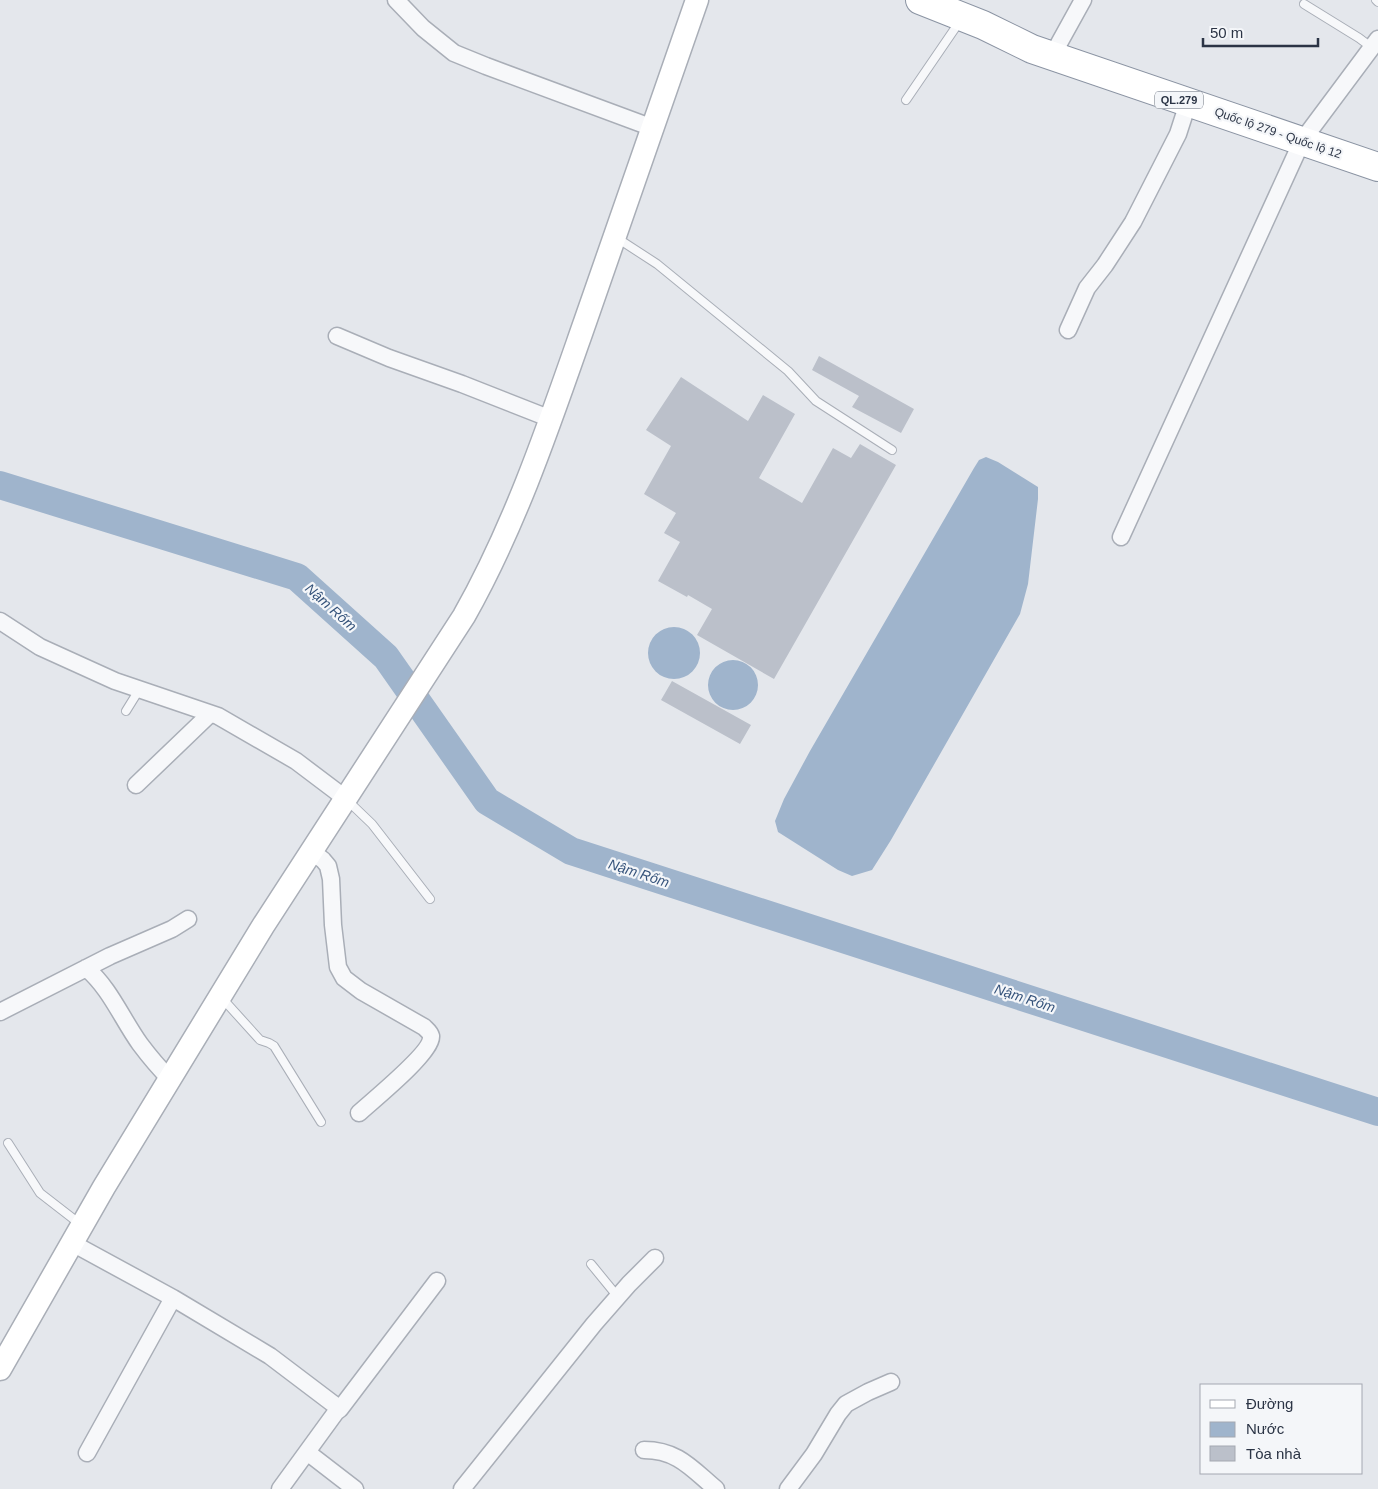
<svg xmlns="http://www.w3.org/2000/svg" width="1378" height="1489" viewBox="0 0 1378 1489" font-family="Helvetica,sans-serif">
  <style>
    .water { fill: #9fb4cc }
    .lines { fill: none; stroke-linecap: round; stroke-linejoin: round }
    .river { stroke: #9fb4cc; stroke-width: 28 }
    .building { fill: #bbc0ca }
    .lane-casing { stroke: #a9aeb7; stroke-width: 10 }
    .street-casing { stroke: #a9aeb7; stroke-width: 19 }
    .secondary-casing { stroke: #a9aeb7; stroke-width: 25 }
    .highway-casing { stroke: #8b94a3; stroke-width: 30 }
    .lane { stroke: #f7f8fa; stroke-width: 8 }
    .street { stroke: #f7f8fa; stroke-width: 16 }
    .secondary { stroke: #fff; stroke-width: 22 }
    .highway { stroke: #fff; stroke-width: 28 }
    .labels { text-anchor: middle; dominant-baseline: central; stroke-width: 4.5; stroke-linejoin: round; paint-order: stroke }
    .shield { fill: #f4f6f9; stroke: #676e7b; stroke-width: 1 }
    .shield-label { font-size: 11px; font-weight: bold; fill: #2b3445 }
    .street-label { font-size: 12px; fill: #2b3445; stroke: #f4f6f9 }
    .water-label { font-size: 14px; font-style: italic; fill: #34527a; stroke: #f4f6f9 }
  </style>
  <rect width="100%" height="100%" fill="#e4e7ec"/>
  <!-- water -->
  <path class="water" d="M986,457L998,462L1038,487V499L1028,584L1020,614L891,840L872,870L852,876L838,870L778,832L775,821L784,799L810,751L974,468L979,460Z
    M648 653a26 26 0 1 1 52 0a26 26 0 1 1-52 0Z
    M708 685a25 25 0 1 1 50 0a25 25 0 1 1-50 0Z"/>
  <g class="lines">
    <!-- river -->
    <path class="river" d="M0,485L297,577L386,657L487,801L571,851L1378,1112"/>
  </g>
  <!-- building -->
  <path class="building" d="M819,356L914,409L901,433L852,407L859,396L812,370Z
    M681,377L748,421L763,395L795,414L759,478L802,503L833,448L851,458L860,444L896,465L774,679L697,635L712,609L688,595L687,597L658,581L680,542L664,533L676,513L644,494L671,446L646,430Z
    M672,681L751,725L740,744L661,700Z"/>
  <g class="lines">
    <defs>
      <path id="lane" d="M1376,0L1378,2
        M1304,4L1359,38L1371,47
        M906,100L960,21
        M617,238L657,264L788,371L816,401L892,450
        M126,711L139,690
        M348,801L372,824L430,899
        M222,998L260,1040L269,1043L274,1046L321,1122
        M8,1143L40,1193L80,1224
        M591,1264L618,1297"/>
      <path id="street" d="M396,0L423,28L454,53L486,66L653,128
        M1052,56L1083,0
        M1068,330L1087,288L1105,265L1133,222L1178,134L1188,103
        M337,336L389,358L462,384L551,419
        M1121,537L1302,141L1378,39
        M0,621L40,647L115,681L218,716L296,761L345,798
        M136,785L210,714
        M311,851L323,860L328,866L331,879L333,925L338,967L344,978L361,991L424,1027C427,1030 430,1032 431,1036C433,1052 372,1101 359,1113
        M86,968C110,988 122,1019 140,1044C149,1056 159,1068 170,1079
        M0,1012L110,956L172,929L188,919
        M72,1243L173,1298L270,1356L340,1409
        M644,1450C678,1450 692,1469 716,1489
        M307,1452L355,1489
        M87,1453L173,1298
        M280,1489L336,1412L340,1409L437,1281
        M462,1489L594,1324L629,1284L655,1258
        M788,1489L814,1454L838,1414L846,1404L868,1392L891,1382"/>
      <path id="secondary" d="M0,1369L104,1187L263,926L464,616C516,524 550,422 585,322C622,215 660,107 697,0"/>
      <path id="highway" d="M920,0L983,25L1032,49L1378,167"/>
    </defs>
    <!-- lane casing -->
    <use href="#lane" class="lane-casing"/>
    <!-- street casing -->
    <use href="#street" class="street-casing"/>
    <!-- secondary casing -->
    <use href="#secondary" class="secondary-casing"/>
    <!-- highway casing -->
    <use href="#highway" class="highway-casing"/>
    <!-- lane -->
    <use href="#lane" class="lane"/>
    <!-- street -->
    <use href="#street" class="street"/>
    <!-- secondary -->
    <use href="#secondary" class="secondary"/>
    <!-- highway -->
    <use href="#highway" class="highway"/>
  </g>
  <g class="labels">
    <!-- shield labels -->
    <rect class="shield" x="1155" y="91.5" width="48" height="17" rx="4"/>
    <g class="shield-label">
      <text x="1179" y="100">QL.279</text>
    </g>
    <!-- street labels -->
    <g class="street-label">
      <text transform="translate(1278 133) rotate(19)">Quốc lộ 279 - Quốc lộ 12</text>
    </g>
    <!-- water labels -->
    <g class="water-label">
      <text transform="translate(331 607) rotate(42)">Nậm Rốm</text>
      <text transform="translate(639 873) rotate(18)">Nậm Rốm</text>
      <text transform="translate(1025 998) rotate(18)">Nậm Rốm</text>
    </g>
  </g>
  <!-- legend -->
  <rect x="1200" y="1384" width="162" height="90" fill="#f4f6f9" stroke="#a4a8b1"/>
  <rect x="1210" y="1400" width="25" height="8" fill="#ffffff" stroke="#a4a8b1"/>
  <text x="1246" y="1409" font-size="15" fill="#2b3445">Đường</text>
  <rect x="1210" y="1422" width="25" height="15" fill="#9fb4cc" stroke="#a4a8b1"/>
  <text x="1246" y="1434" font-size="15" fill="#2b3445">Nước</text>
  <rect x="1210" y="1446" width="25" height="15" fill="#bbc0ca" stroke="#a4a8b1"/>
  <text x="1246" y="1459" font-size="15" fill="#2b3445">Tòa nhà</text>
  <!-- scale -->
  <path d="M1203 38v8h115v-8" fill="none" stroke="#2b3445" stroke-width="2.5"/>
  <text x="1210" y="38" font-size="15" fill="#2b3445" stroke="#f4f6f9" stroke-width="4" paint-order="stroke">50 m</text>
</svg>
